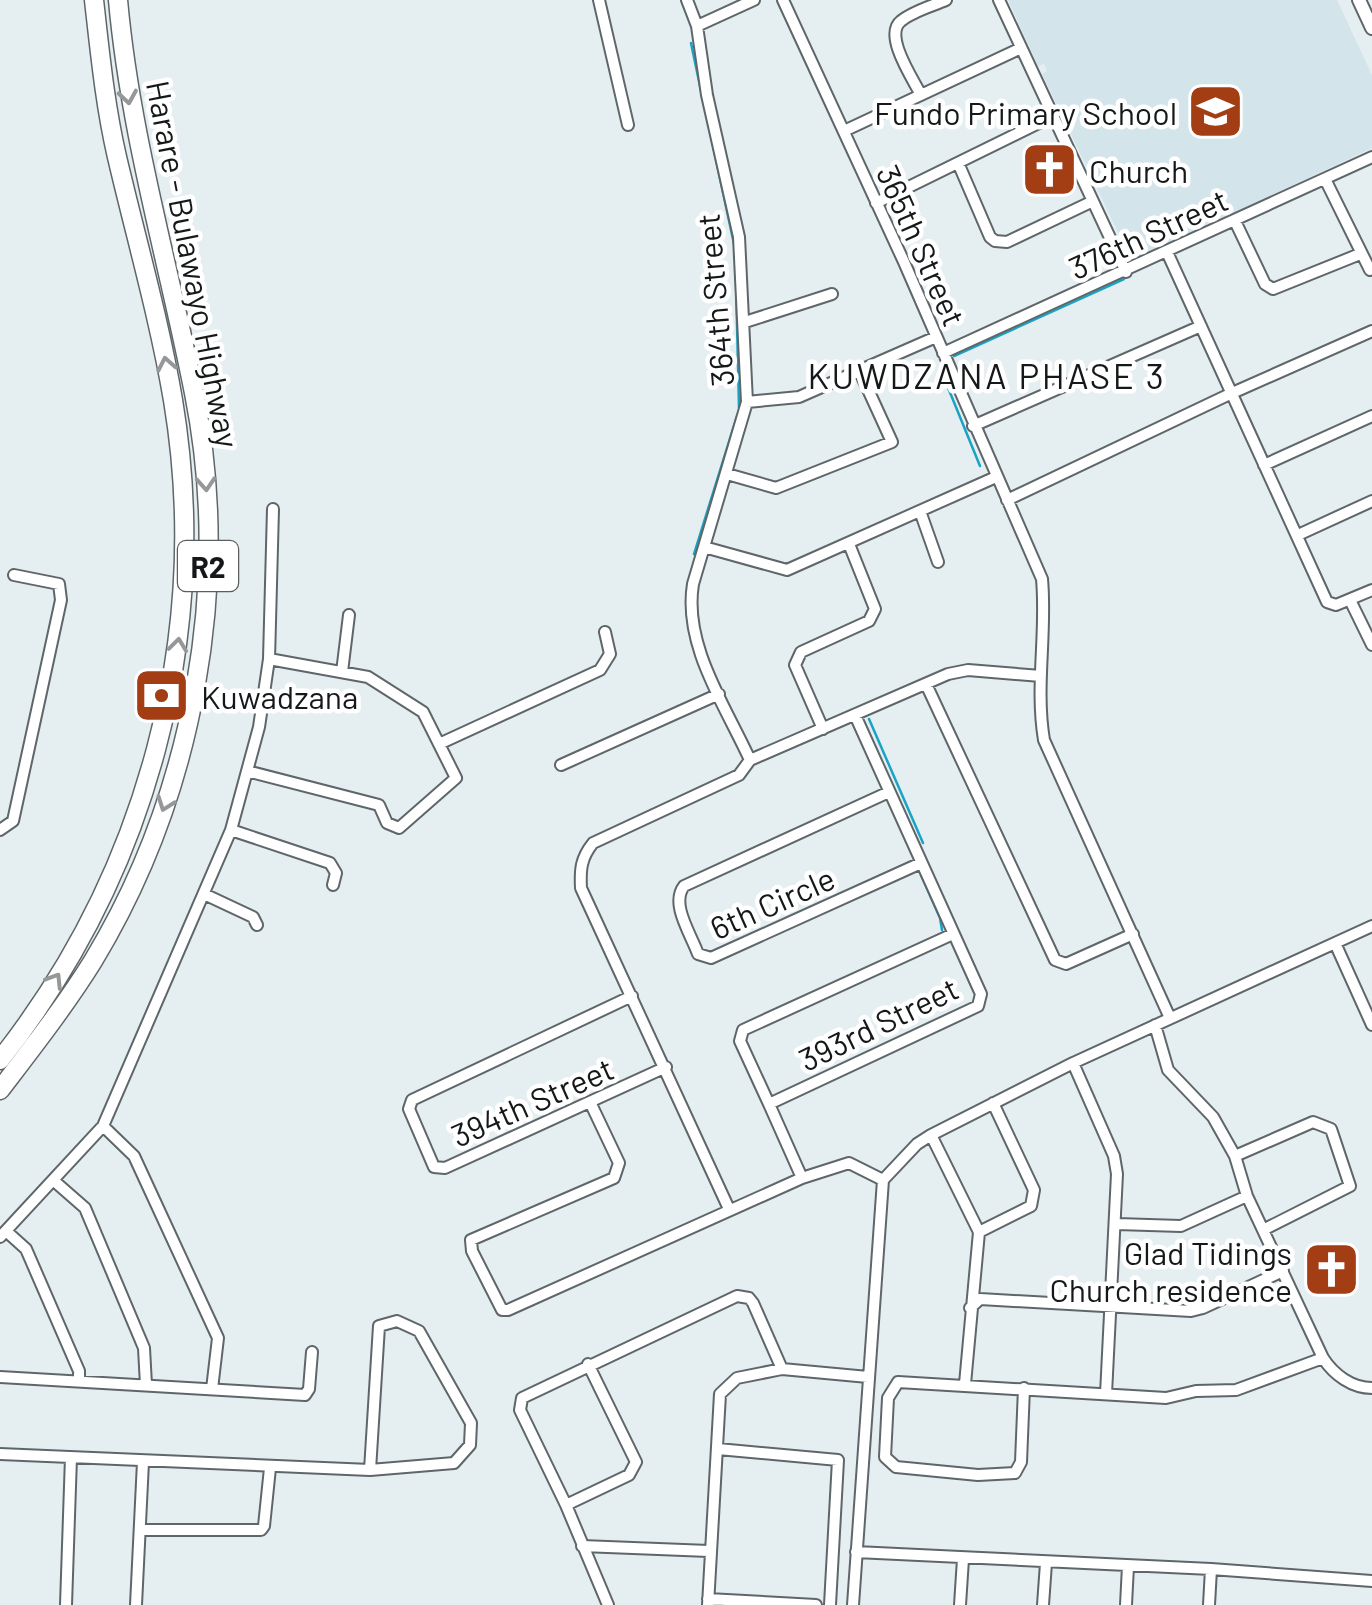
<svg xmlns="http://www.w3.org/2000/svg" width="1372" height="1605" viewBox="0 0 1372 1605" font-family="Barlow,sans-serif">
  <style>
    .built { fill: #d3e5eb }
    .lines { fill: none; stroke-linecap: round; stroke-linejoin: round }
    .stream { stroke: #19a3c4; stroke-width: 2.5 }
    .minor-casing { stroke: #5f6669; stroke-width: 14 }
    .tertiary-casing { stroke: #5f6669; stroke-width: 16 }
    .trunk-casing { stroke: #5f6669; stroke-width: 21 }
    .minor { stroke: #fff; stroke-width: 10 }
    .tertiary { stroke: #fff; stroke-width: 12 }
    .trunk { stroke: #fff; stroke-width: 18 }
    .oneway { stroke: #969798 }
    .labels { text-anchor: middle; dominant-baseline: central; stroke-width: 9; stroke-linejoin: round; paint-order: stroke }
    .shield { fill: #fff; stroke: #5b5d5e; stroke-width: 2.5 }
    .shield-label { font-size: 30px; font-weight: bold; fill: #151819 }
    .poi-label { font-size: 32px; fill: #151819; stroke: #fff; text-anchor: end }
    .street-label { font-size: 32px; fill: #151819; stroke: #fff }
    .neighbourhood-label { font-size: 35px; letter-spacing: 2.5px; fill: #151819; stroke: #fff }
  </style>
  <rect width="100%" height="100%" fill="#e5eef1"/>
  <!-- built -->
  <path class="built" d="M1008,0H1337L1372,75V148L1147,254L1124,245L1042,74L1047,71L1044,64L1038,66Z"/>
  <g class="lines">
    <!-- stream -->
    <path class="stream" d="M691,43L701,91
      M706,113L734,244
      M736,282L739,408
      M954,356L1124,279
      M940,368L980,466
      M694,554L737,416
      M869,719L923,843
      M921,875L940,918L942,930"/>
    <defs>
      <path id="minor" d="M599,0L628,125
        M687,0L697,26L707,95L739,237L747,402L693,584C683,645 725,705 750,760
        M783,0L904,262L1042,579C1047,633 1035,686 1044,740L1170,1018
        M999,0L1126,272
        M697,26L754,0
        M921,95C913,79 883,35 901,21C913,11 932,6 946,0
        M844,131L1021,48
        M959,165L990,237L995,241L1007,242L1091,202
        M1325,179L1370,270
        M876,203L1051,117
        M1235,221L1265,284L1273,289L1360,254
        M1167,252L1327,602L1336,605L1372,590
        M745,322L832,294
        M943,353L1372,157
        M747,402L799,397L936,337
        M973,426L1201,326
        M1264,465L1372,416
        M727,474L776,488L892,442L860,372
        M1007,500L1230,394L1372,331
        M920,511L938,562
        M1298,535L1372,501
        M704,547L787,570L996,477
        M1350,600L1372,645
        M342,672L349,615
        M926,684L1055,960L1066,964L1133,934
        M823,729L795,665L801,652L869,621L875,609L849,544
        M439,744L600,670L610,654L605,632
        M750,760L948,674L968,670L1041,676
        M561,765L719,694
        M247,771L379,805L387,823L399,828L456,778L423,712L368,677L269,659
        M889,792L684,886C670,904 691,934 698,954L711,958L921,863
        M0,830L13,821L61,600L59,584L14,575
        M231,830L330,863L336,873L333,885
        M204,894L253,917L257,925
        M1335,943L1372,1025
        M632,996L412,1100L409,1109L434,1167L445,1168L666,1067
        M1155,1025L1168,1070L1213,1117L1235,1156L1247,1196L1323,1358C1334,1375 1352,1388 1372,1388
        M1073,1063L1114,1156L1117,1174L1106,1394
        M590,1102L619,1163L614,1178L471,1240L472,1251L502,1310H508L802,1178L769,1104L978,1006L981,994L855,715
        M769,1104L740,1041L743,1030L953,934
        M103,1126L134,1156L218,1338L212,1389
        M931,1135L979,1232L965,1384
        M1235,1156L1313,1122L1331,1129L1350,1186L1265,1229
        M802,1178L849,1163L883,1180L917,1144L931,1135L1073,1063L1372,926
        M53,1180L85,1208L144,1348L146,1385
        M729,1209L581,888C580,869 581,858 593,843L739,775L750,760
        M1117,1224L1181,1226L1247,1196
        M6,1231L26,1249L79,1371V1381
        M979,1232L1031,1206L1034,1190L993,1103
        M0,1237L103,1126L231,830L259,727L269,659L273,509
        M970,1308L980,1299L1191,1311L1203,1308L1283,1271
        M0,1377L305,1395L309,1389L312,1352
        M1024,1388L1021,1462L1015,1473L978,1475L896,1467L885,1457L888,1398L898,1382L1166,1398L1196,1391L1236,1390L1323,1358
        M718,1449L838,1460L830,1605
        M0,1454L370,1470L454,1463L470,1445L471,1423L419,1331L397,1321L379,1326L370,1470
        M566,1505L629,1475L636,1462L588,1364
        M140,1530H261L264,1526L270,1468
        M582,1546L709,1551
        M856,1552L1211,1569L1372,1581
        M708,1599L816,1605
        M66,1605L71,1457
        M136,1605L143,1462
        M608,1605L566,1505L520,1410L522,1398L737,1296L749,1298L753,1303L782,1369
        M708,1605L720,1394L737,1378L782,1369L868,1377
        M853,1605L883,1180
        M960,1605L963,1559
        M1043,1605L1046,1563
        M1126,1605L1128,1566
        M1209,1605L1211,1569"/>
      <path id="tertiary" d="M1359,0L1372,28"/>
      <path id="trunk" d="M0,1060C147,874 212,635 173,400C159,318 136,238 117,157C105,105 100,53 94,0
        M0,1090C32,1048 65,1006 93,961C194,794 232,584 194,393C168,261 130,134 118,0"/>
    </defs>
    <!-- minor casing -->
    <use href="#minor" class="minor-casing"/>
    <!-- tertiary casing -->
    <use href="#tertiary" class="tertiary-casing"/>
    <!-- trunk casing -->
    <use href="#trunk" class="trunk-casing"/>
    <!-- minor -->
    <use href="#minor" class="minor"/>
    <!-- tertiary -->
    <use href="#tertiary" class="tertiary"/>
    <!-- trunk -->
    <use href="#trunk" class="trunk"/>
  </g>
  <!-- one-way arrows -->
  <defs><path id="oneway-chevron" d="M-2-3.5L2.5 0L-2 3.5" fill="none" stroke-width="1.6" stroke-linecap="round" stroke-linejoin="round" transform="scale(2.5)"/></defs>
  <g class="oneway">
    <use href="#oneway-chevron" transform="translate(128 97) rotate(81)"/>
    <use href="#oneway-chevron" transform="translate(166 364) rotate(-101)"/>
    <use href="#oneway-chevron" transform="translate(206 484) rotate(86)"/>
    <use href="#oneway-chevron" transform="translate(178 645) rotate(-83)"/>
    <use href="#oneway-chevron" transform="translate(165 804) rotate(110)"/>
    <use href="#oneway-chevron" transform="translate(55 980) rotate(-58)"/>
  </g>
  <!-- icons -->
  <defs>
    <symbol id="school-square" viewBox="-11 -11 22 22"><rect x="-9" y="-9" width="18" height="18" rx="4" fill="#a33d14" stroke="#fff"/><path d="M0-5L7-2L0 1L-7-2ZM-4 1L0 2.5L4 1V4Q0 6-4 4Z" fill="#fff"/></symbol>
    <symbol id="church-square" viewBox="-11 -11 22 22"><rect x="-9" y="-9" width="18" height="18" rx="4" fill="#a33d14" stroke="#fff"/><path d="M-1.2-6h2.4v3.5h3.3v2.4h-3.3V6h-2.4V-.1h-3.3v-2.4h3.3Z" fill="#fff"/></symbol>
    <symbol id="bank-square" viewBox="-11 -11 22 22"><rect x="-9" y="-9" width="18" height="18" rx="4" fill="#a33d14" stroke="#fff"/><path d="M-6-4H6V4H-6ZM0-2.3a2.3 2.3 0 1 0 0 4.6a2.3 2.3 0 1 0 0-4.6Z" fill="#fff"/></symbol>
  </defs>
  <g fill-rule="evenodd">
    <use href="#school-square" x="1184" y="80" width="63" height="63"/>
    <use href="#church-square" x="1018" y="138" width="63" height="63"/>
    <use href="#bank-square" x="130" y="664" width="63" height="63"/>
    <use href="#church-square" x="1300" y="1238" width="63" height="63"/>
  </g>
  <g class="labels">
    <!-- shield labels -->
    <rect class="shield" x="178" y="541" width="60" height="50" rx="8"/>
    <g class="shield-label">
      <text x="208" y="566">R2</text>
    </g>
    <!-- poi labels -->
    <g class="poi-label">
      <text x="1177" y="112">Fundo Primary School</text>
      <text x="1089" y="170" text-anchor="start">Church</text>
      <text x="201" y="696" text-anchor="start">Kuwadzana</text>
      <text x="1292" y="1252">Glad Tidings<tspan x="1292" dy="37">Church residence</tspan></text>
    </g>
    <!-- street labels -->
    <g class="street-label">
      <text transform="translate(1148 233) rotate(-25)">376th Street</text>
      <text transform="translate(922 245) rotate(66)">365th Street</text>
      <text transform="translate(194 264) rotate(79)">Harare - Bulawayo Highway</text>
      <text transform="translate(714 300) rotate(-95)">364th Street</text>
      <text transform="translate(772 902) rotate(-24)">6th Circle</text>
      <text transform="translate(878 1023) rotate(-26)">393rd Street</text>
      <text transform="translate(532 1101) rotate(-24)">394th Street</text>
    </g>
    <!-- neighbourhood labels -->
    <g class="neighbourhood-label">
      <text x="987" y="375">KUWDZANA PHASE 3</text>
    </g>
  </g>
</svg>
